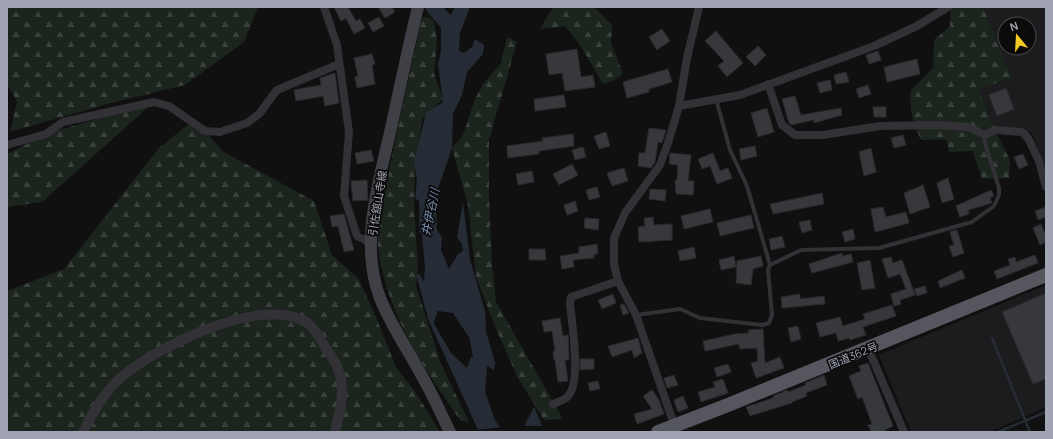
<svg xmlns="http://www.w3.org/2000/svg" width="1053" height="439" viewBox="0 0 1053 439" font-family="Manrope,'Noto Sans JP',sans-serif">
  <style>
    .built { fill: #1c1c1e; fill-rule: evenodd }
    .forest { fill: url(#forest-firs) }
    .water { fill: #262c35; fill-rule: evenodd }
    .pier { fill: #101011 }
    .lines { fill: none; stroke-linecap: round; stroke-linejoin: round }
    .stream { stroke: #262c35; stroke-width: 2.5 }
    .river { stroke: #262c35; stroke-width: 15 }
    .building { fill: #37383c; stroke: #2a2a2d }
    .service { stroke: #313136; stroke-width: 4 }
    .minor { stroke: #313136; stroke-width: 8 }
    .tertiary { stroke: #313136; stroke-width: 10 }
    .secondary { stroke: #3f4046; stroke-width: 12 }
    .trunk { stroke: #55565e; stroke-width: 14 }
    .labels { text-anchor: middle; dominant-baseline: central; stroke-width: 3.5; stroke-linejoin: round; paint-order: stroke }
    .street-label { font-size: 11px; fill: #a1a4b2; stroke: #0b0b0c }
    .water-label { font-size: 12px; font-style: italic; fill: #768caf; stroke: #0b0b0c }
  </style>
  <defs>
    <pattern id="forest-firs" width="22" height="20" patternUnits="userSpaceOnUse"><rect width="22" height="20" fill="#1c241e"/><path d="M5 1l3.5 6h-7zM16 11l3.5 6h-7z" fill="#3a413c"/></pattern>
  </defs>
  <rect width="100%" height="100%" fill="#101011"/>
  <!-- built -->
  <path class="built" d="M983,7H1046V168L1032,133L995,130L979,89L1012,78ZM1005,24H1029V48H1005Z
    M1046,285V407L990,432H911L879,355Z"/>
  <!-- forest -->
  <path class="forest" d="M7,7H258L244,42L185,85L107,104L10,132L17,101L7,85Z
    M553,7H594L612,25L611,43L623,74L613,81L603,84L580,45L565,26L540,29Z
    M951,7H983L1012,78L979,89L996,133L1010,160L1009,178L982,179L973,151L949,152L946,139L921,140C913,123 909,108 911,90L933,68L934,40L950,26Z
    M427,17L434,21L437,41L434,73L443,99L422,119L415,166L414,206L418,268L416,286L441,364L469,422L461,421C421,365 381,305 377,234C377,219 384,196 387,180C398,126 410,72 422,18Z
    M507,37L517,42L489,140V200L492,264L496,302L563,419L544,420L518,378L496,329L476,277L468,205L452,148L463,135L475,99L483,84L501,63Z
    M154,102L42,202L7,207V154L46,134Z
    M195,119L222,151L314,201L332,255L358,278L374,312L396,367L416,393L440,432H7V291L64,269L159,148Z"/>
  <!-- water -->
  <path class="water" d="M455,7H470L460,33L459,51L464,53L472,47L475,39L484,45L483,54L467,72L462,95L453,114L452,148L435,197L437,230L442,238L441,250L449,269L458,254L463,251L462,244L457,238L463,202L470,259L485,311L486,331L495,363L494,370L487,366L485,392L495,420L503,432H479L428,319L416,274L418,275L419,273L424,282L425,268L422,235L419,231C419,221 420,212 419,201L415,198L417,181L414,161L426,113L443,102L438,64L441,52V22L448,19ZM438,311L453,313L470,339L473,357H471L467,368L451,353L434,324V321Z
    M534,407L545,432H526L525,424Z"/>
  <!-- pier -->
  <path class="pier" d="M523,426H545L547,432H524Z
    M502,427L505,432H477L476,430Z"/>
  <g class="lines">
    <!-- stream -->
    <path class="stream" d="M992,338L1030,432
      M998,432L1046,412"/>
    <!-- river -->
    <path class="river" d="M433,7L448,24L450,38"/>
  </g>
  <!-- building -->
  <path class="building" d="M334,7H348L356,21L360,19L365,28L354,34L346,18L341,21Z
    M378,7H392L395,12L385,18Z
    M379,17L384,26L373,32L368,23Z
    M662,29L670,41L657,50L649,37Z
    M716,31L743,63L727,77L718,66L724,61L705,41Z
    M758,46L766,55L755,66L746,57Z
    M577,49L581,77L593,75L595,87L565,91L562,73L549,75L546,54Z
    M878,51L881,60L869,64L866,55Z
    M372,54L375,64L372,65L375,84L357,88L355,77L358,76L354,58Z
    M917,59L920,74L887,82L884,67Z
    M668,69L672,82L649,89V92L627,98L623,82Z
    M846,72L849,82L836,84L834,75Z
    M335,73L339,103L325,106L323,96L296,101L294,90L321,85L320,78Z
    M830,80L832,90L820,93L817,83Z
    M868,85L871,94L859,98L856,89Z
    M1006,88L1014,109L997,116L989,95Z
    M564,95L566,107L535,111L534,99Z
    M795,96L801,115L841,108L842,115L814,123V120L791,125L789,123L782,99Z
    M873,107H886V117H874Z
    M767,108L774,132L758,137L751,113Z
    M649,128L666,130L662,143L658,142L655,162L651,168L638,166L639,153H645Z
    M606,132L610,146L599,149L594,136Z
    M573,134L574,146L539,151V154L508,158L507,146L543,141L542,138Z
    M903,135L906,145L894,148L891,138Z
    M755,146L757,156L741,160L739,149Z
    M583,147L586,157L575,160L572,150Z
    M871,148L876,172L864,176L859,152Z
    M371,150L374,161L357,164L355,153Z
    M670,153L691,155L688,181H694L693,195L676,194L675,180H677L678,165L669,164Z
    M713,153L720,171L728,168L732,178L717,184L710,166L702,169L698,159Z
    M1023,154L1028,165L1019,169L1014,157Z
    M572,164L578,175L559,185L553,174Z
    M624,168L628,181L612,186L607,173Z
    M532,171L534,182L518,185L516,174Z
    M948,178L954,199L942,203L937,183Z
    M367,180L368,200L353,201L351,181Z
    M923,185L930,207L910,214L904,193Z
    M597,187L600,197L589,200L586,190Z
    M650,189L666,190L665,201L649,199Z
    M991,190L994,196L990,198L992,203L968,210L969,214L960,217L956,206Z
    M822,193L824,204L773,214L770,204Z
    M575,201L578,211L567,215L564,205Z
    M883,207L886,217L906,212L909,223L875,232L871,209Z
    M1046,207V217L1038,220L1035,211Z
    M710,209L713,222L684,229L681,216Z
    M344,214L354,250L344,252L338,226L332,227L330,216Z
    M751,215L754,228L720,236L717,223Z
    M653,217L654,225L672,224V240L639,242L638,227L645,226L644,218Z
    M585,218L599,219L598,230L584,228Z
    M810,220L812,230L802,233L799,222Z
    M1041,224L1046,236V242L1040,245L1033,228Z
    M853,229L855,239L845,242L842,232Z
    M957,230L964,253L953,257L949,246L954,245L950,232Z
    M782,236L785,247L771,250L769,239Z
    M597,244L598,254H594V258L573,260L574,267L562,269L560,256L579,253V247Z
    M694,247L696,258L680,261L678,251Z
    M529,249H545L546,260H529Z
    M842,253V256L851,254L853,262L812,273L809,264Z
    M1035,255L1038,263L997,279L994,271L1010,265L1008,259L1015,257L1016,262Z
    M734,256L736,267L721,270L719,260Z
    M761,256L763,266L753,269L751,285L736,283L737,261Z
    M891,257L893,263L902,260L915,295L900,300L901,304L894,306L891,294L906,289L900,274L888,278L882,259Z
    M870,260L875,288L862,290L857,263Z
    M962,270L965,278L940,288L938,281Z
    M925,286L927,293L917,296L914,289Z
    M1046,293V379L1033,384L1002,312Z
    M613,294L616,303L602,309L598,300Z
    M800,294V299L824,296L825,304L782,308L781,297Z
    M624,304L629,313L623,315L620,305Z
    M892,305L896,316L863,327L866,335L850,340L849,338L838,341L836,333L820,337L816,323L840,317L843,326L865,319L863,314Z
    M560,318L563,336L568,335L569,360H565L568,381L558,382L555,360H554L553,351H555L552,331L544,332L542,321Z
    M798,326L801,339L791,342L788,328Z
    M763,329L765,363L780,357L784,368L756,378L751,363L758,361L757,348L740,349L739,344L705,351L703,341L735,334L749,333L748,330Z
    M638,338L642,353L634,358L632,350L612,357L608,346Z
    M580,359H594V369L580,370Z
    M868,363L893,426L885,430L886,432H871L868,425L872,424L862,397L858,399L849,376L861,371L859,366Z
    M728,364L731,372L717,377L714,368Z
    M674,375L678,385L667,388L664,378Z
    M824,375L827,385L806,393L807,396L792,402V403L750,416L746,407L773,398V396L787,390L788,392L806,385L805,383Z
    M723,379L728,393L701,402L698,392L715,387L713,382Z
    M598,381L600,389L590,391L588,383Z
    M652,390L659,400L664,414L637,424L634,414L652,409L643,396Z
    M683,396L688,408L678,412L674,400Z"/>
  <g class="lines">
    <!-- service -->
    <path class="service" d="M716,99L730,150L747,186L770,265
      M636,315L680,309L700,318L762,325L769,323L772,315L768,270L770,265L801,250L879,248L972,222L994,206L999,195V188L985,143V135"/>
    <!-- minor -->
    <path class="minor" d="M324,7L337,45L349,132L344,196L357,236L371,243
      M768,84L782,125L795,135H823L880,126L940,125L968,127L985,135L995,130L1022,132L1028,138L1039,161L1046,187
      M679,106L740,95L874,46L917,26L948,7
      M7,145L46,134L63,122L154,102L169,106L205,131L220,132L247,123L259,114L277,90L339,64
      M868,348L904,432
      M553,404C558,402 566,400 569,395C581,379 572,324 570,303L571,297L618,281
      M676,430L636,315L618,281L614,264V238L625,213L660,165L668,143L679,106L687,58L699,7"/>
    <!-- tertiary -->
    <path class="tertiary" d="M83,432C92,414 101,398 114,384C147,350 261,294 306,322C314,327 321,340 326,348C330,355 336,362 338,369C346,390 340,411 335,432"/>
    <!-- secondary -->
    <path class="secondary" d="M418,7C409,44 401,82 393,119C381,176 358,241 380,298C391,326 409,351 423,378C433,395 441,414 450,432"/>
    <!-- trunk -->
    <path class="trunk" d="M658,432L728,405L1046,275"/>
  </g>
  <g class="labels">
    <!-- street labels -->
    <g class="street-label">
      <text transform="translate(377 203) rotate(-81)">引佐舘山寺線</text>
      <text transform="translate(853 355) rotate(-22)">国道362号</text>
    </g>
    <!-- water labels -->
    <g class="water-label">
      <text transform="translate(430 212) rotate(-78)">井伊谷川</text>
    </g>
  </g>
  <!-- border -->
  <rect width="1053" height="439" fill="none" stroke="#a1a4b2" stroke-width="16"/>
  <!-- north arrow -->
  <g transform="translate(1017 36) rotate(342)"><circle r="19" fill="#0b0b0c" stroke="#47484e"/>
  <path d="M0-3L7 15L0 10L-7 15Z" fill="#f4cb25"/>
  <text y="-6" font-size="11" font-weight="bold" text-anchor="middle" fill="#a1a4b2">N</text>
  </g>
</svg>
